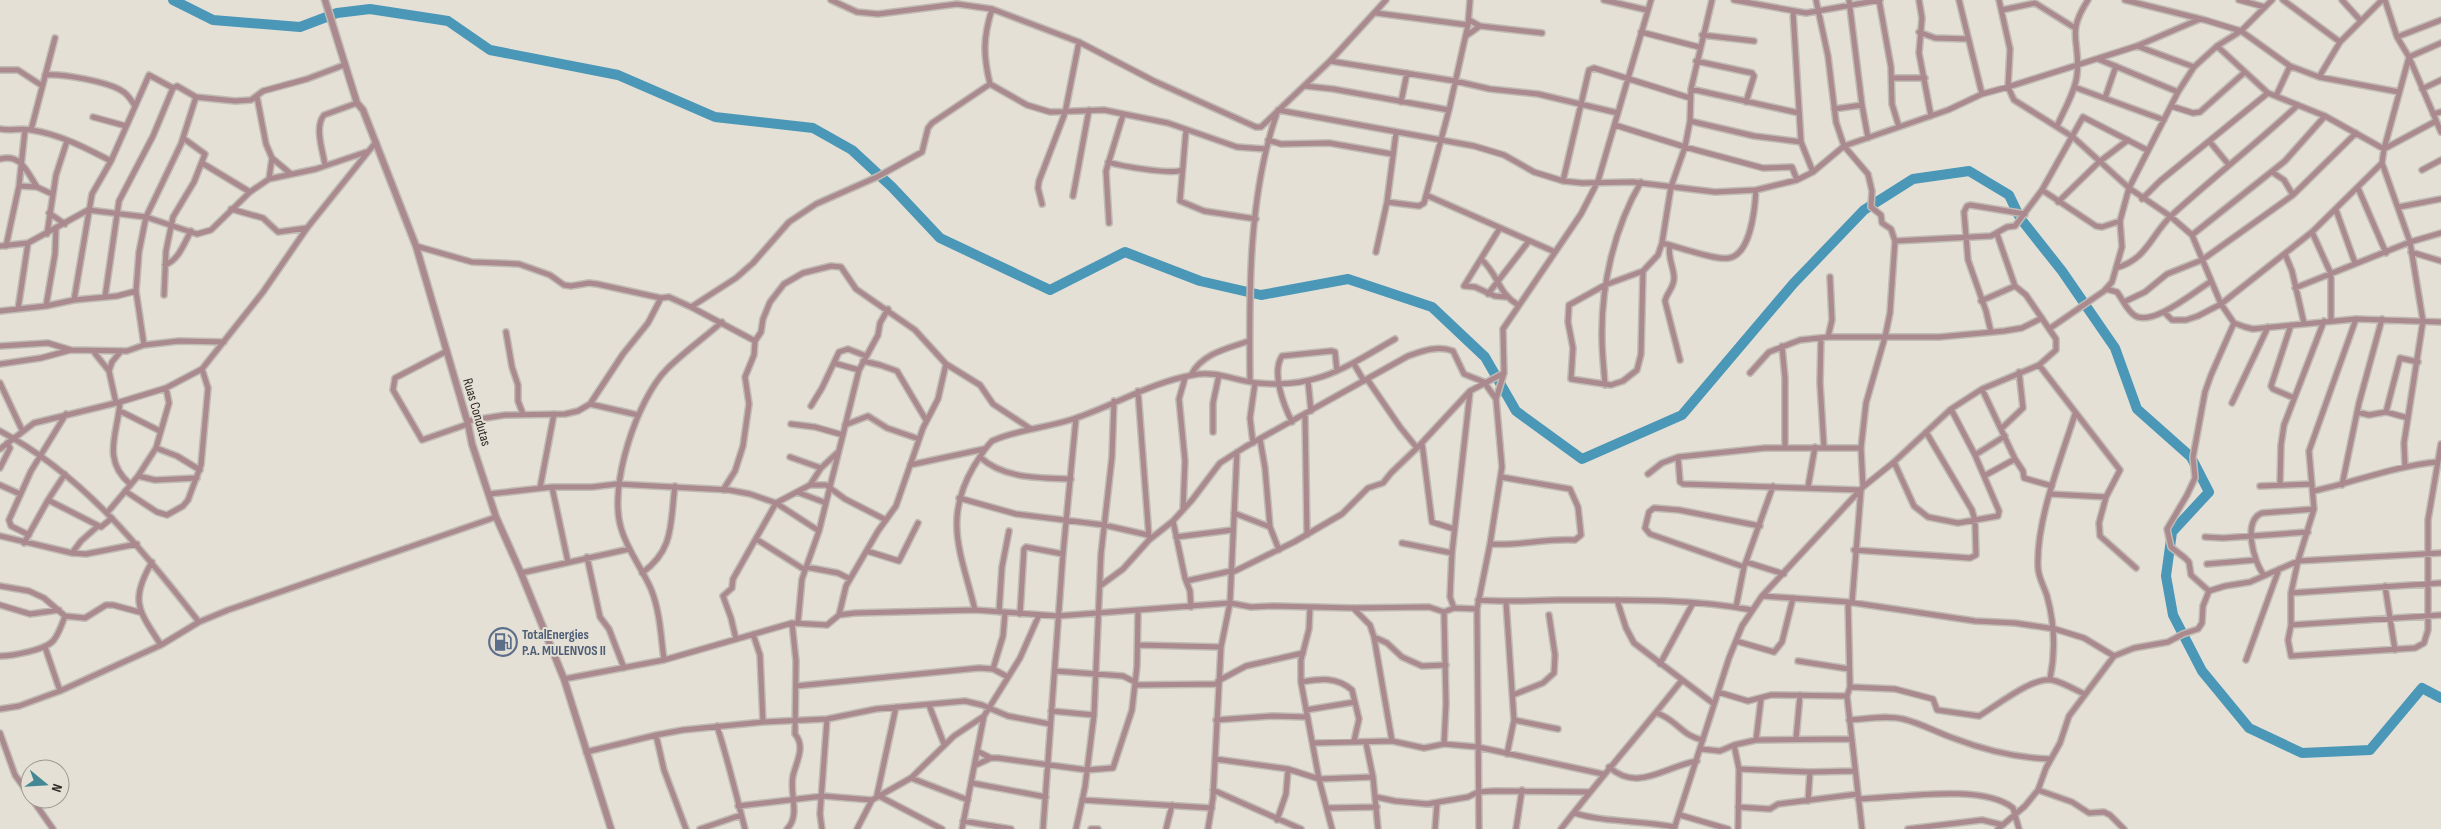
<svg xmlns="http://www.w3.org/2000/svg" width="2441" height="829" viewBox="0 0 2441 829" font-family="'Sofia Sans Condensed',sans-serif">
  <style>
    .lines { fill: none; stroke-linecap: round; stroke-linejoin: round }
    .river { stroke: #4a97b7; stroke-width: 10 }
    .minor-casing { stroke: #c0bcb3; stroke-width: 8 }
    .tertiary-casing { stroke: #c0bcb3; stroke-width: 9 }
    .minor { stroke: #aa898f; stroke-width: 5 }
    .tertiary { stroke: #aa898f; stroke-width: 6 }
    .labels { text-anchor: middle; dominant-baseline: central; stroke-width: 4; stroke-linejoin: round; paint-order: stroke }
    .street-label { font-size: 14px; fill: #2c2a26; stroke: #e5e0d6 }
    .service-label { font-size: 14px; font-weight: bold; fill: #4e5e75; stroke: #e5e0d6; text-anchor: start }
  </style>
  <rect width="100%" height="100%" fill="#e5e0d6"/>
  <g class="lines">
    <!-- river -->
    <path class="river" d="M173,0L213,20L300,27L337,13L370,9L448,21L490,50L618,75L715,117L813,128L852,150L892,187L940,238L1050,290L1125,252L1200,281L1261,295L1348,279L1432,307L1485,357L1516,411L1582,459L1682,415L1793,284L1864,210L1913,179L1969,171L2009,195L2020,218L2062,271L2115,348L2137,409L2191,457L2209,492L2172,532L2166,576L2173,615L2202,671L2249,728L2302,753L2370,750L2422,688L2441,698"/>
    <defs>
      <path id="minor" d="M831,0L857,12L878,14L957,4L992,9L1079,42L1154,81L1256,127H1261L1330,61L1386,0
        M1604,0L1647,10
        M1734,0L1806,13L1880,0
        M1816,0L1828,56L1836,122L1844,146L1868,174L1872,191L1871,207L1881,215L1882,223L1891,229L1895,241L1890,313L1885,337L1866,403L1861,448L1863,487
        M1849,0L1862,105L1868,138
        M1879,0L1891,67L1892,104L1899,127
        M1919,0L1922,18L1919,53L1931,116
        M1959,0L1982,94
        M1999,0L2010,49L2008,87L2014,100L2073,137L2129,188L2170,216L2192,235L2221,304L2234,323L2245,327L2253,329L2356,319L2441,322
        M2125,0L2205,20L2241,31L2290,66L2319,77L2399,92
        M2239,0L2265,7
        M2283,0L2340,42
        M2342,0L2361,21
        M2385,0L2397,37L2409,57L2441,132
        M992,9C983,38 983,55 990,84L1027,105L1050,112L1104,110L1168,123L1237,147L1265,149
        M2002,10L2035,3L2075,28
        M1793,12L1801,142L1813,172
        M1376,13L1468,25
        M1469,20L1480,26L1542,33
        M1641,32L1699,47
        M1919,32L1935,38L1968,39
        M1702,35L1754,41
        M1466,36L1480,26
        M2397,37L2441,20
        M2137,46L2194,67
        M2217,46L2268,93L2325,116L2384,149L2436,121
        M2098,59L2178,92
        M1330,61L1455,81L1490,89L1538,94L1618,113
        M1696,61L1752,73L1754,76L1746,102
        M0,70H18L41,85
        M45,75C61,73 109,82 122,91C128,94 131,100 135,106
        M2319,77L2340,42L2382,0
        M1892,78H1925
        M1305,86L1333,89L1449,110
        M2074,87L2164,120
        M1691,89L1799,113
        M2422,89L2441,80
        M2276,96L2290,66
        M196,97L235,101L251,100L263,91L307,79L344,65
        M257,97L266,144L272,158L291,174
        M2105,98L2116,66
        M1401,102L1407,73
        M2171,106L2193,113L2200,112L2245,72
        M1834,109L1862,105
        M1278,110L1474,146L1504,155L1534,172L1563,181L1582,183L1633,182L1715,192L1756,190L1797,180L1813,172L1844,146L1948,110L1982,94L2008,87L2137,46L2200,19
        M2433,114L2441,112
        M93,117L126,126
        M1690,121L1754,136L1801,142
        M1615,125L1685,147L1763,168L1792,167L1797,180
        M2057,126C2064,110 2075,92 2077,75C2081,40 2065,35 2088,0
        M0,129C10,131 21,128 31,130C59,134 86,148 111,161
        M31,130L55,38
        M1186,130L1180,201L1204,211L1256,219
        M1268,140L1281,144L1329,143L1392,154
        M2210,142L2229,165
        M0,159C21,153 27,172 37,187
        M1108,162C1120,166 1172,175 1182,170
        M202,163L250,192
        M325,165C323,151 314,127 324,115L357,103
        M2422,170L2441,160
        M2272,172L2284,180L2293,195
        M269,179L272,158
        M1563,181L1589,70L1594,68L1690,98
        M19,186L37,187L52,194
        M2358,188L2386,253
        M2042,190L2096,226L2102,227L2120,221
        M1426,195L1555,252
        M1073,196L1089,110
        M2142,199L2160,181L2268,93
        M1387,202L1419,206L1424,203L1449,110L1468,25L1470,0
        M2058,202L2099,162L2128,140
        M1042,204L1038,188L1039,181L1065,113L1079,42
        M2399,207L2441,199
        M231,209L263,218L278,232L307,228
        M2336,210L2355,263
        M49,213L65,224
        M1109,223L1106,171L1123,115
        M1500,228L1464,286L1475,287L1495,296L1506,297
        M2312,232L2331,274V320
        M47,234L56,175L67,141
        M2192,235L2285,161L2325,116
        M1895,241L1991,236L2007,227L2015,226L2042,190L2083,117L2147,150
        M1662,243C1676,246 1717,261 1729,258C1751,254 1755,207 1756,190
        M1670,245C1667,257 1674,267 1674,278C1674,288 1667,292 1665,301L1680,360
        M0,246L28,243L88,210L146,217L197,234L211,230L250,192L269,179L316,169L366,152
        M6,246L19,186L25,130
        M416,246L472,262L519,264L550,275L564,285L571,286L589,283L597,284L661,298L669,297L691,307L736,278L753,263L789,222L816,204L877,177L922,152L928,128L932,123L990,84
        M1376,252L1387,202L1396,133
        M2411,252L2441,261
        M2285,254L2292,271L2304,323
        M1481,259C1499,275 1497,292 1518,305
        M165,265C179,260 184,243 191,231
        M2116,268C2148,259 2151,234 2173,214C2214,177 2257,143 2298,105
        M1643,271L1641,354L1637,370L1623,381L1611,385L1571,379L1573,348L1568,322L1569,305L1605,285L1643,271L1658,255L1662,243L1671,187L1685,147L1690,121L1691,89L1712,0
        M2295,288L2410,242L2441,233
        M2106,289L2117,292C2123,300 2126,309 2134,315C2151,328 2194,292 2210,282
        M1488,294L1529,241
        M164,295L166,251L173,217L194,182L205,154L183,138
        M105,297L119,201L153,136L173,88
        M74,300L117,296L136,291
        M1981,301L2015,286
        M2124,302L2145,292L2167,274L2202,260L2293,195L2356,133
        M46,306L55,254L56,229
        M691,307L755,341
        M18,309L28,243
        M0,311L46,306L74,300L92,194L111,161L149,75L173,88L177,86L196,97L181,144L146,217L139,252L136,291L144,345
        M2164,312L2172,320H2186L2198,316L2221,304L2312,232L2382,163
        M2356,319L2309,451L2314,509L2298,561L2291,593V625L2288,640L2291,656L2415,648L2424,643L2428,630V520L2441,444
        M2291,325L2271,386L2273,389L2294,398
        M2049,329L2104,291L2112,282L2122,247L2120,221L2129,188L2178,92L2194,67L2217,46L2241,31L2272,0
        M506,332L512,367L518,385V401L523,414
        M1991,332L1986,311L1968,260L1964,212L1967,206L1970,205L2025,214
        M1828,337L1832,320L1830,277
        M1821,338L1820,383L1824,448
        M0,346L48,343L71,350
        M1782,346L1785,378V447
        M93,351L109,371L116,403
        M447,351L395,378L393,390L422,440L468,424
        M863,361L880,365L897,371L926,420
        M834,363L859,370
        M0,364L41,358L71,350L127,351L144,345L179,341L224,342
        M1354,364L1364,381
        M2039,365L2120,470L2106,497L2050,494
        M109,371L112,362L121,351
        M1750,373L1769,352L1800,340L1828,337H1939L2004,331L2022,328L2042,318
        M1191,375C1202,353 1229,348 1249,341
        M1367,379L1400,427L1417,448
        M1308,381L1311,411
        M1250,382C1249,296 1248,195 1277,113
        M0,383L22,430
        M1605,385C1604,369 1602,354 1602,338C1601,286 1614,228 1641,182
        M1982,389L2015,459L2023,471L2024,478L2052,486
        M1138,391L1149,538
        M120,402C118,433 101,459 130,484
        M2232,403L2268,327
        M590,404L623,354L648,323L661,298
        M811,406L822,388L839,352L848,349L866,356
        M120,411L160,431
        M2357,412L2369,415L2386,412L2408,418
        M2386,412L2400,358L2418,362
        M1305,414L1307,535
        M467,421L505,415L565,414L578,411L590,404L638,415
        M1292,422C1284,406 1271,373 1282,356L1331,351L1335,352L1337,371
        M791,424L815,427L843,435
        M845,425L868,416L887,428L919,439
        M2002,428L2023,408L2019,372
        M0,431C83,475 142,549 199,622
        M1213,432V403L1219,375
        M1260,439L1265,468L1270,527L1279,550
        M1253,443L1250,418L1255,383
        M1422,443L1432,522L1454,529
        M156,448L177,456L200,470
        M0,449L34,423L120,402L166,388L202,369L263,292L307,228L376,142
        M1975,455L2005,436
        M790,457L821,468
        M980,457C1003,479 1041,478 1071,479
        M1678,457L1680,482L1683,484L1861,490L1852,603
        M1894,462L1914,506L1928,517L1958,523L1998,516L1999,511L1975,455L1951,409
        M910,465L984,449
        M2405,466L2404,443L2423,321L2410,242L2382,163L2384,149L2409,57L2441,43
        M0,468L10,448L7,443
        M1648,474L1662,463L1678,457L1765,448H1861
        M138,476L155,480L197,478
        M1984,476L2015,459
        M0,485L20,494
        M810,485H826L845,499L886,520
        M2280,485L2281,445L2284,425L2324,321
        M2342,485L2359,403L2382,319
        M2260,486L2312,484
        M552,487L568,562
        M1808,487L1815,447
        M540,488L554,414
        M723,490L735,471L743,446L749,404L745,377L754,355L755,341L761,332L763,319L770,302L784,284L803,273L831,266L841,267L856,289L915,330L946,364L980,385L993,404L1031,429
        M125,491L157,512L167,515L183,506L188,500L201,465L208,388L202,369
        M2314,491C2355,482 2395,466 2437,462
        M797,492L826,503
        M489,494L552,487H592L617,484L729,490L750,494L776,503L819,531
        M2106,497L2099,523L2100,536L2136,568
        M959,498L1016,514L1104,525L1148,535
        M48,500L101,527L112,518
        M1183,510L1185,461L1179,399L1185,378
        M107,513L138,476L156,448L169,403L166,388
        M1234,513L1270,527
        M1173,521L1185,578L1190,591L1191,607
        M29,535L11,526L9,520L31,471L66,414
        M0,536L72,553L86,554L137,544
        M1176,537L1232,530
        M2205,537L2223,538L2308,532
        M756,539L805,570
        M24,543L48,500L65,474
        M1402,543L1452,553
        M1490,544C1519,546 1547,538 1575,540L1581,535L1578,507L1570,489L1501,477
        M1854,550L1970,558L1976,555L1975,521L1972,510L1926,432
        M867,551L899,561L918,523
        M72,553L81,541L98,526
        M587,557L600,617L609,629L624,668
        M152,562C129,601 139,611 161,645
        M1746,562L1784,574
        M2207,564L2255,560
        M806,567L838,573L850,579
        M1744,567L1650,534L1645,528L1649,512L1654,508L1679,510L1760,526
        M521,573L629,549
        M642,573C675,549 670,523 675,486
        M1231,573L1294,542L1342,514L1368,488L1383,483L1391,473L1417,448L1470,391L1504,373
        M2264,575C2254,563 2242,521 2262,513L2314,509
        M1186,581L1231,571
        M0,586L29,591L44,598L65,616L85,618L106,605H113L139,612
        M1100,586L1123,569L1149,540L1173,521L1192,500L1220,463L1245,447L1408,356C1422,351 1438,345 1453,351L1464,374L1484,382L1496,399
        M2385,586L2395,650
        M2209,591L2191,575L2189,562L2185,558L2171,547L2167,529L2187,495L2195,478L2193,457L2205,392L2211,375L2234,323
        M2291,593L2441,583
        M1762,596L1848,602L1975,621L2015,623L2055,629L2084,638L2114,656
        M1478,600C1505,602 1531,601 1558,600C1622,600 1689,598 1752,610
        M1617,600L1626,628L1634,643L1714,704
        M1506,602L1514,720L1507,754
        M1848,602L1850,687L1847,696L1862,829
        M0,605L30,614L59,610
        M1310,607L1309,629L1301,660V682L1319,779L1332,829
        M1736,607L1744,567L1773,486
        M1353,608L1370,625L1374,637L1392,741
        M1454,608L1450,597L1452,553L1470,392
        M975,610C962,555 942,520 974,466C980,457 984,449 992,441C1018,429 1048,428 1076,418C1115,405 1152,382 1193,375C1216,370 1235,381 1257,383C1317,389 1346,367 1395,339
        M999,612L1002,567L1009,531
        M1444,612L1446,704L1444,744L1478,747L1603,774
        M1020,614L1024,549L1026,547L1063,554
        M839,615L846,586L878,531L896,506L923,428L938,399L946,364
        M798,622L802,579L819,531L859,370L878,335L880,323L888,309
        M2291,625L2441,615
        M753,634L760,655L763,722
        M1374,637L1387,643L1402,657L1422,666L1446,665
        M736,639L731,618L723,596L732,588L733,579L776,503L810,485L821,468L837,453
        M1736,641L1774,652L1782,642L1793,598
        M1138,645L1221,647
        M45,647L60,691
        M0,656C12,656 45,650 53,641C59,634 62,624 65,616
        M664,660C661,637 660,611 651,589C642,568 627,550 621,528C608,486 637,399 667,369C684,352 704,338 722,322
        M2246,660L2279,569
        M1798,661L1849,669
        M1660,664L1693,603
        M993,669L1003,636L1005,613
        M1055,671L1123,676L1135,682
        M564,679L664,660L792,623L827,625L839,615L855,613L975,610L1058,616L1230,603L1251,607L1274,606L1353,608L1429,607L1444,612L1454,608L1477,609
        M2050,679C2056,650 2055,625 2047,596C2044,586 2038,577 2038,567C2036,520 2061,459 2075,414
        M1218,681L1246,666L1303,653
        M1301,682C1320,679 1336,676 1352,690L1359,719L1354,741
        M1135,685L1218,684
        M796,686L979,668L993,669L1008,677
        M1850,687L1895,689L1933,699L1937,710L1979,716C1995,707 2033,676 2052,680C2062,682 2074,689 2084,694
        M1718,692L1748,701L1771,695L1847,696
        M1513,695L1543,683L1554,673L1555,655L1549,615
        M929,705L944,744
        M896,707L877,795L942,829
        M0,709L19,706L60,691L161,645L199,622L228,610L496,517
        M1306,710L1355,702
        M1051,711L1094,715
        M1657,713C1677,720 1683,737 1703,740
        M1216,720L1272,716L1307,717
        M1514,720L1558,729
        M1849,720C1867,719 1885,715 1903,719C1920,723 1936,732 1953,738C1984,750 2018,758 2050,759
        M717,726C728,760 736,794 745,829
        M0,733L15,775L30,796
        M656,735L683,730L763,722L827,719L876,709L965,701L982,705L1008,716L1050,724
        M1796,739L1800,695
        M1756,740L1761,699
        M1313,743L1392,741L1424,748L1444,744
        M1366,743L1373,777L1378,829
        M1734,745L1739,769L1738,829
        M1701,749L1720,751L1734,745L1756,740L1851,739
        M977,751L991,758
        M586,752L656,735L664,770L686,829
        M1215,759L1288,769L1319,779L1373,777
        M976,765L991,758H998L1087,770L1113,768L1132,710L1137,666L1138,610
        M1609,767C1638,793 1665,766 1697,761
        M1739,769L1810,772L1854,771
        M911,778L968,800
        M972,783L1046,797
        M1213,790L1301,829
        M2038,790L2072,802L2089,813L2104,812L2110,815L2124,829
        M1376,797L1395,801L1427,804L1468,797L1478,792L1494,791L1589,792
        M32,799L53,829
        M1858,799C1898,798 1982,783 2013,808L2019,829
        M1082,800L1212,808
        M1808,801L1810,772
        M738,806L823,796L872,800
        M1738,807L1770,809L1778,804L1858,794
        M1327,808L1377,807
        M1574,813C1607,823 1641,820 1675,827
        M1680,815L1728,829
        M1277,820L1286,794L1288,769
        M963,821L1011,829
        M700,829L741,815
        M787,829C801,815 789,793 793,776C796,762 806,747 795,734L796,661L792,623
        M822,829L820,814L827,719
        M857,829L872,800L911,778L954,736L984,716L1020,658L1039,615
        M962,829L984,716
        M1043,829L1063,554L1076,418
        M1076,829L1085,787L1094,715L1101,554L1112,457L1114,401
        M1091,829H1098
        M1166,829L1172,805
        M1208,829L1213,798L1221,647L1230,603L1237,452
        M1435,829L1437,803
        M1479,829L1477,609L1490,544L1502,467L1496,399L1504,373L1503,329L1581,214L1598,181L1651,0
        M1516,829L1522,790
        M1561,829C1600,778 1642,731 1682,680
        M1674,829L1729,658L1742,626L1762,596L1863,487L1894,462L1951,409L1982,389L2039,365L2056,350V339L2026,295L2015,286L1997,234
        M1908,829L1982,820L2003,825
        M1998,829L2025,806L2038,790L2046,768L2060,743L2069,716L2114,656L2134,648L2168,642L2183,634L2198,629L2202,623L2203,606L2209,591L2225,586L2250,582L2298,561L2441,553"/>
      <path id="tertiary" d="M325,0L357,103L363,110L416,246L468,424L472,444L496,517L521,573L564,679L611,829"/>
    </defs>
    <!-- minor casing -->
    <use href="#minor" class="minor-casing"/>
    <!-- tertiary casing -->
    <use href="#tertiary" class="tertiary-casing"/>
    <!-- minor -->
    <use href="#minor" class="minor"/>
    <!-- tertiary -->
    <use href="#tertiary" class="tertiary"/>
  </g>
  <!-- icons -->
  <defs>
    <symbol id="fuel-ring" viewBox="-11 -11 22 22"><circle r="9.5" fill="#e5e0d6" stroke="#5c6f8a" stroke-width="1.5"/><path d="M-5.5-6h7V0h2V4h1.3V-2.5L3-4.5l.8-.8L6-3V5H2.5V1h-1V6h-7ZM-4.2-4.7v3.2H.2V-4.7Z" fill="#5c6f8a"/></symbol>
  </defs>
  <g fill-rule="evenodd">
    <use href="#fuel-ring" x="487" y="626" width="32" height="32"/>
  </g>
  <g class="labels">
    <!-- street labels -->
    <g class="street-label">
      <text transform="translate(477 412) rotate(74)">Ruas Condutas</text>
    </g>
    <!-- service labels -->
    <g class="service-label">
      <text x="522" y="634">TotalEnergies<tspan x="522" dy="16">P.A. MULENVOS II</tspan></text>
    </g>
  </g>
  <!-- north arrow -->
  <g transform="translate(45 784) rotate(108)"><circle r="24" fill="#e5e0d6" stroke="#9b9790"/>
  <path d="M0-4L9 19L0 12L-9 19Z" fill="#448896"/>
  <text y="-8" font-size="14" font-weight="bold" text-anchor="middle" fill="#2c2a26">N</text>
  </g>
</svg>
